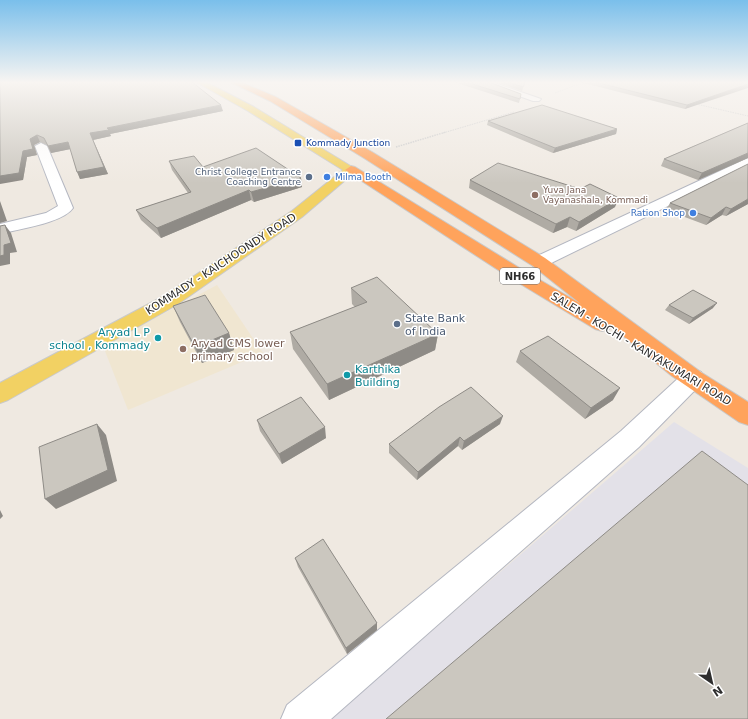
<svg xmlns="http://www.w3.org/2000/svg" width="748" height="719" viewBox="0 0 748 719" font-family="'DejaVu Sans',sans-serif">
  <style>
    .industrial { fill: #e3e1e8 }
    .education { fill: #f0e6d1 }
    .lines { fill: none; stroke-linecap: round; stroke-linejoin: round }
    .minor-casing { stroke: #b4b7c1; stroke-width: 2 }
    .major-casing { stroke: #c9c9c9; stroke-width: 2 }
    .highway-casing { stroke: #c9c9c9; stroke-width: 2 }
    .path-far1 { stroke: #c9c9c9; stroke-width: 1; stroke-dasharray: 1.5 1; stroke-linecap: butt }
    .path { stroke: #c9c9c9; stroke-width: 1.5; stroke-dasharray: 1.5 1; stroke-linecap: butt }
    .minor { fill: #fff; fill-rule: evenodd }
    .major { fill: #f2d163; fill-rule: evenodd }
    .highway { fill: #ffa35c; fill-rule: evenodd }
    .wall { fill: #afaba4 }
    .shaded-wall { fill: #8e8b86 }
    .building { fill: #cbc7bf; stroke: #8e8b86 }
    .transit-dot { fill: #1a4fb4; stroke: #fff; stroke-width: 1.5 }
    .service-dot { fill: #5c6f8a; stroke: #fff; stroke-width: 1.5 }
    .shop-dot { fill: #3f7fe0; stroke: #fff; stroke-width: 1.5 }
    .education-dot { fill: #8d6e63; stroke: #fff; stroke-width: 1.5 }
    .culture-dot { fill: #0f9aa8; stroke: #fff; stroke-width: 1.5 }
    .labels { text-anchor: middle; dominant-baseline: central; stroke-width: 3; stroke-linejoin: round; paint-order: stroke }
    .far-transit-label { font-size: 9px; fill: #164399; stroke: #fff; text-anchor: start }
    .far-service-label { font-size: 9px; fill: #4e5e75; stroke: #fff; text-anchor: end }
    .far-shop-label { font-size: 9px; fill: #366cbe; stroke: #fff; text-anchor: start }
    .far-education-label { font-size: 9px; fill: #785e54; stroke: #fff; text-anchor: start }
    .shield { fill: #fff; stroke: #6d6d6d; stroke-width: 1 }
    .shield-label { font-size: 10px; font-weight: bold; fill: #2e2e2e }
    .street-label { font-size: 11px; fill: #2e2e2e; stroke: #fff }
    .service-label { font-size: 11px; fill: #4e5e75; stroke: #fff; text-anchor: start }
    .culture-label { font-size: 11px; fill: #0d838f; stroke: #fff; text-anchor: end }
    .education-label { font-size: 11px; fill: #785e54; stroke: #fff; text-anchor: start }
  </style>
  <rect width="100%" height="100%" fill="#efe9e1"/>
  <!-- industrial -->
  <path class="industrial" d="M674,422L748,468V719H330Z"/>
  <!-- education -->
  <path class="education" d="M217,285L263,353L128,410L103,346Z"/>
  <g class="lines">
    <defs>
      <path id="minor" d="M480,82H492L541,99L539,101H533Z
        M41,143L47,146L73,208C63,223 18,229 0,234V224L46,213L58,206L35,146Z
        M748,158V167L545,266L539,267L533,266L530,262L533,258Z
        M693,369L701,372L704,378L701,384L639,447L331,719H281L287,705L621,431L685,372Z"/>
      <path id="major" d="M196,82H206L254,107L357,170L302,217L178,304L8,400L0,403V383L164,296L292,211L343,170L248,111Z"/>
      <path id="highway" d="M230,82H241L276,97L372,152L545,258L702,373L748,402V425L739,422L672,376L611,326L609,329L602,331L595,329L509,277L345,170L351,166L355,167L521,269L581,304L533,266L364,158L270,101Z"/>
    </defs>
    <!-- minor casing -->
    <use href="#minor" class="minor-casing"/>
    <!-- major casing -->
    <use href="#major" class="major-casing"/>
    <!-- highway casing -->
    <use href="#highway" class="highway-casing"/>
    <!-- path-far1 -->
    <path class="path-far1" d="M555,93L576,85L591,82
      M696,104L748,116
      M443,133L514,112"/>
    <!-- path -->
    <path class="path" d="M396,147L446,132"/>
    <!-- minor -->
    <use href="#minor" class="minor"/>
    <!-- major -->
    <use href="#major" class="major"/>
    <!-- highway -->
    <use href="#highway" class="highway"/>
  </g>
  <!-- wall -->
  <path class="wall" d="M0,82L223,111L110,134L111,136L93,140L108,174L80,179L70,149L51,153L47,145L40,142L34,145L37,155L27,157L23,180Z
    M454,82H489L521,94L519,103Z
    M496,82H525L522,91Z
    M580,82H748L685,109Z
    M488,121L617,129L616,134L553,153L487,125Z
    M748,123V158L698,180L661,166L664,159Z
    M169,161L203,167L301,178L302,187L254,202L251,200L161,238L141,220L136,210L188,193L172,170Z
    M470,180L615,207L576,231L567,227L553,233L469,188Z
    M670,203L748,204L726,216L722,215L706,225L666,210Z
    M351,288L438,334L435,350L329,400L293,349L290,332L355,307L352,304Z
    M669,305L713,308L689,324L665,310Z
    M173,306L229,333L234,350L202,363L180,322Z
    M520,351L613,400L585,419L516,362Z
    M257,420L326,438L282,464L260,431Z
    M500,424L462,450L458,446L417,480L389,453V444Z
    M295,558L377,623V630L347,654L298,567Z"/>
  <!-- shaded-wall -->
  <path class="shaded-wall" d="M748,84V88L685,109L687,105Z
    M221,105L223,111L110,134L111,136L93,140L108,174L80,179L77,172L90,133L107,128Z
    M617,129L616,134L553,153L555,148Z
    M37,135L40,142L34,145L37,155L27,157L23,180L0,184V176L30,139Z
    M68,142L71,149L51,153L48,146Z
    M748,153V158L698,180L702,173Z
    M301,178L302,187L254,202L251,192Z
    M249,190L251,200L161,238L157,228Z
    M619,198L615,207L576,231L579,222Z
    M748,199V204L726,216L731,209Z
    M0,201L7,221L0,223Z
    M726,207L722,215L706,225L711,218Z
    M570,217L567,227L553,233L556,224Z
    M5,225L11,233L17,252L10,253V264L0,266V256Z
    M717,303L713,308L689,324L693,318Z
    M229,333L234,350L202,363L195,347Z
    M438,334L435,350L329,400L327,384Z
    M620,388L613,400L585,419L591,408Z
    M503,416L500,424L462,450L464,441Z
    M97,424L106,435L117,481L56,509L45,499Z
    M325,427L326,438L282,464L279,454Z
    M460,437L458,446L417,480L418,472Z
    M0,510L3,516L0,519Z
    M377,623V630L347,654L346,648Z"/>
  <!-- building -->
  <path class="building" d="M0,82H192L221,105L107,128L109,130L90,133L104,167L77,172L68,142L48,146L44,138L37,135L30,139L33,149L23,151L19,173L0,176Z
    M466,82H489L521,94L520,99Z
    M508,82H525L523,87Z
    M595,82H748V84L687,105Z
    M542,105L617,129L555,148L488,121Z
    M748,123V153L702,173L664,159Z
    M256,148L301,178L251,192L249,190L157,228L136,210L191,192L169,161L194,156L203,167Z
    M498,163L580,189L590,184L619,198L579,222L570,217L556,224L470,180Z
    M748,164V199L731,209L726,207L711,218L670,203Z
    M5,225L11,243L4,245V255L0,256V226Z
    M377,277L438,334L327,384L290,332L367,302L351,288Z
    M693,290L717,303L693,318L669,305Z
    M205,295L229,333L195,347L173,306Z
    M548,336L620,388L591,408L520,351Z
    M471,387L503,416L464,441L460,437L418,472L389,444L439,407Z
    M301,397L325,427L279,454L257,420Z
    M97,424L108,470L45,499L39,447Z
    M702,451L748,485V719H386Z
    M323,539L377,623L346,648L295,558Z"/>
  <!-- sky -->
  <linearGradient id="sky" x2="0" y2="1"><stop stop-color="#7abfeb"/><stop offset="0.45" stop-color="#f8f5f2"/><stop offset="1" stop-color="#f8f5f2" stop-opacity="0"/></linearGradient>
  <rect width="748" height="183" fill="url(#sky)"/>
  <!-- markers -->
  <rect class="transit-dot" x="294" y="139" width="8" height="8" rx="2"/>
  <g class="service-dot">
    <circle cx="309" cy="177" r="4"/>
    <circle cx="397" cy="324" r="4"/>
  </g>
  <g class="shop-dot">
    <circle cx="327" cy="177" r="4"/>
    <circle cx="693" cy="213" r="4"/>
  </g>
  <g class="education-dot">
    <circle cx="535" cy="195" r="4"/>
    <circle cx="183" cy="349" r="4"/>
  </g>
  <g class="culture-dot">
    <circle cx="158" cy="338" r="4"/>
    <circle cx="347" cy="375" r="4"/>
  </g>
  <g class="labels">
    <!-- far-transit labels -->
    <g class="far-transit-label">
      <text x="306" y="143">Kommady Junction</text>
    </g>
    <!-- far-service labels -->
    <g class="far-service-label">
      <text x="301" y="172">Christ College Entrance<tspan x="301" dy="10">Coaching Centre</tspan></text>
    </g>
    <!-- far-shop labels -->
    <g class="far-shop-label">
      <text x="335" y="177">Milma Booth</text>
      <text x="685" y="213" text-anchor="end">Ration Shop</text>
    </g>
    <!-- far-education labels -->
    <g class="far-education-label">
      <text x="543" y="190">Yuva Jana<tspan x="543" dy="10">Vayanashala, Kommadi</tspan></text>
    </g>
    <!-- shield labels -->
    <rect class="shield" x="500" y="268" width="40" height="16" rx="3"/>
    <g class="shield-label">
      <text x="520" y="276">NH66</text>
    </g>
    <!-- street labels -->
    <g class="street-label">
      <text transform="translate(221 264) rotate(-33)">KOMMADY - KAICHOONDY ROAD</text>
      <text transform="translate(641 349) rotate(31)">SALEM - KOCHI - KANYAKUMARI ROAD</text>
    </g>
    <!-- service labels -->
    <g class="service-label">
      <text x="405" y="318">State Bank<tspan x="405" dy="13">of India</tspan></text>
    </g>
    <!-- culture labels -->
    <g class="culture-label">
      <text x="150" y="332">Aryad L P<tspan x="150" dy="13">school , Kommady</tspan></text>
      <text x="355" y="369" text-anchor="start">Karthika<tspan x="355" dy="13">Building</tspan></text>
    </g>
    <!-- education labels -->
    <g class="education-label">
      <text x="191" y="343">Aryad CMS lower<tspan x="191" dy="13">primary school</tspan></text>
    </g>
  </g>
  <!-- north arrow -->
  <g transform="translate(712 683) rotate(146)" stroke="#ffffff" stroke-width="3" paint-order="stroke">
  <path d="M0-3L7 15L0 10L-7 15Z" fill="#2e2e2e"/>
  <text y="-6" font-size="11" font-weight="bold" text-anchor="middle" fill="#2e2e2e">N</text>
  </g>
</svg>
